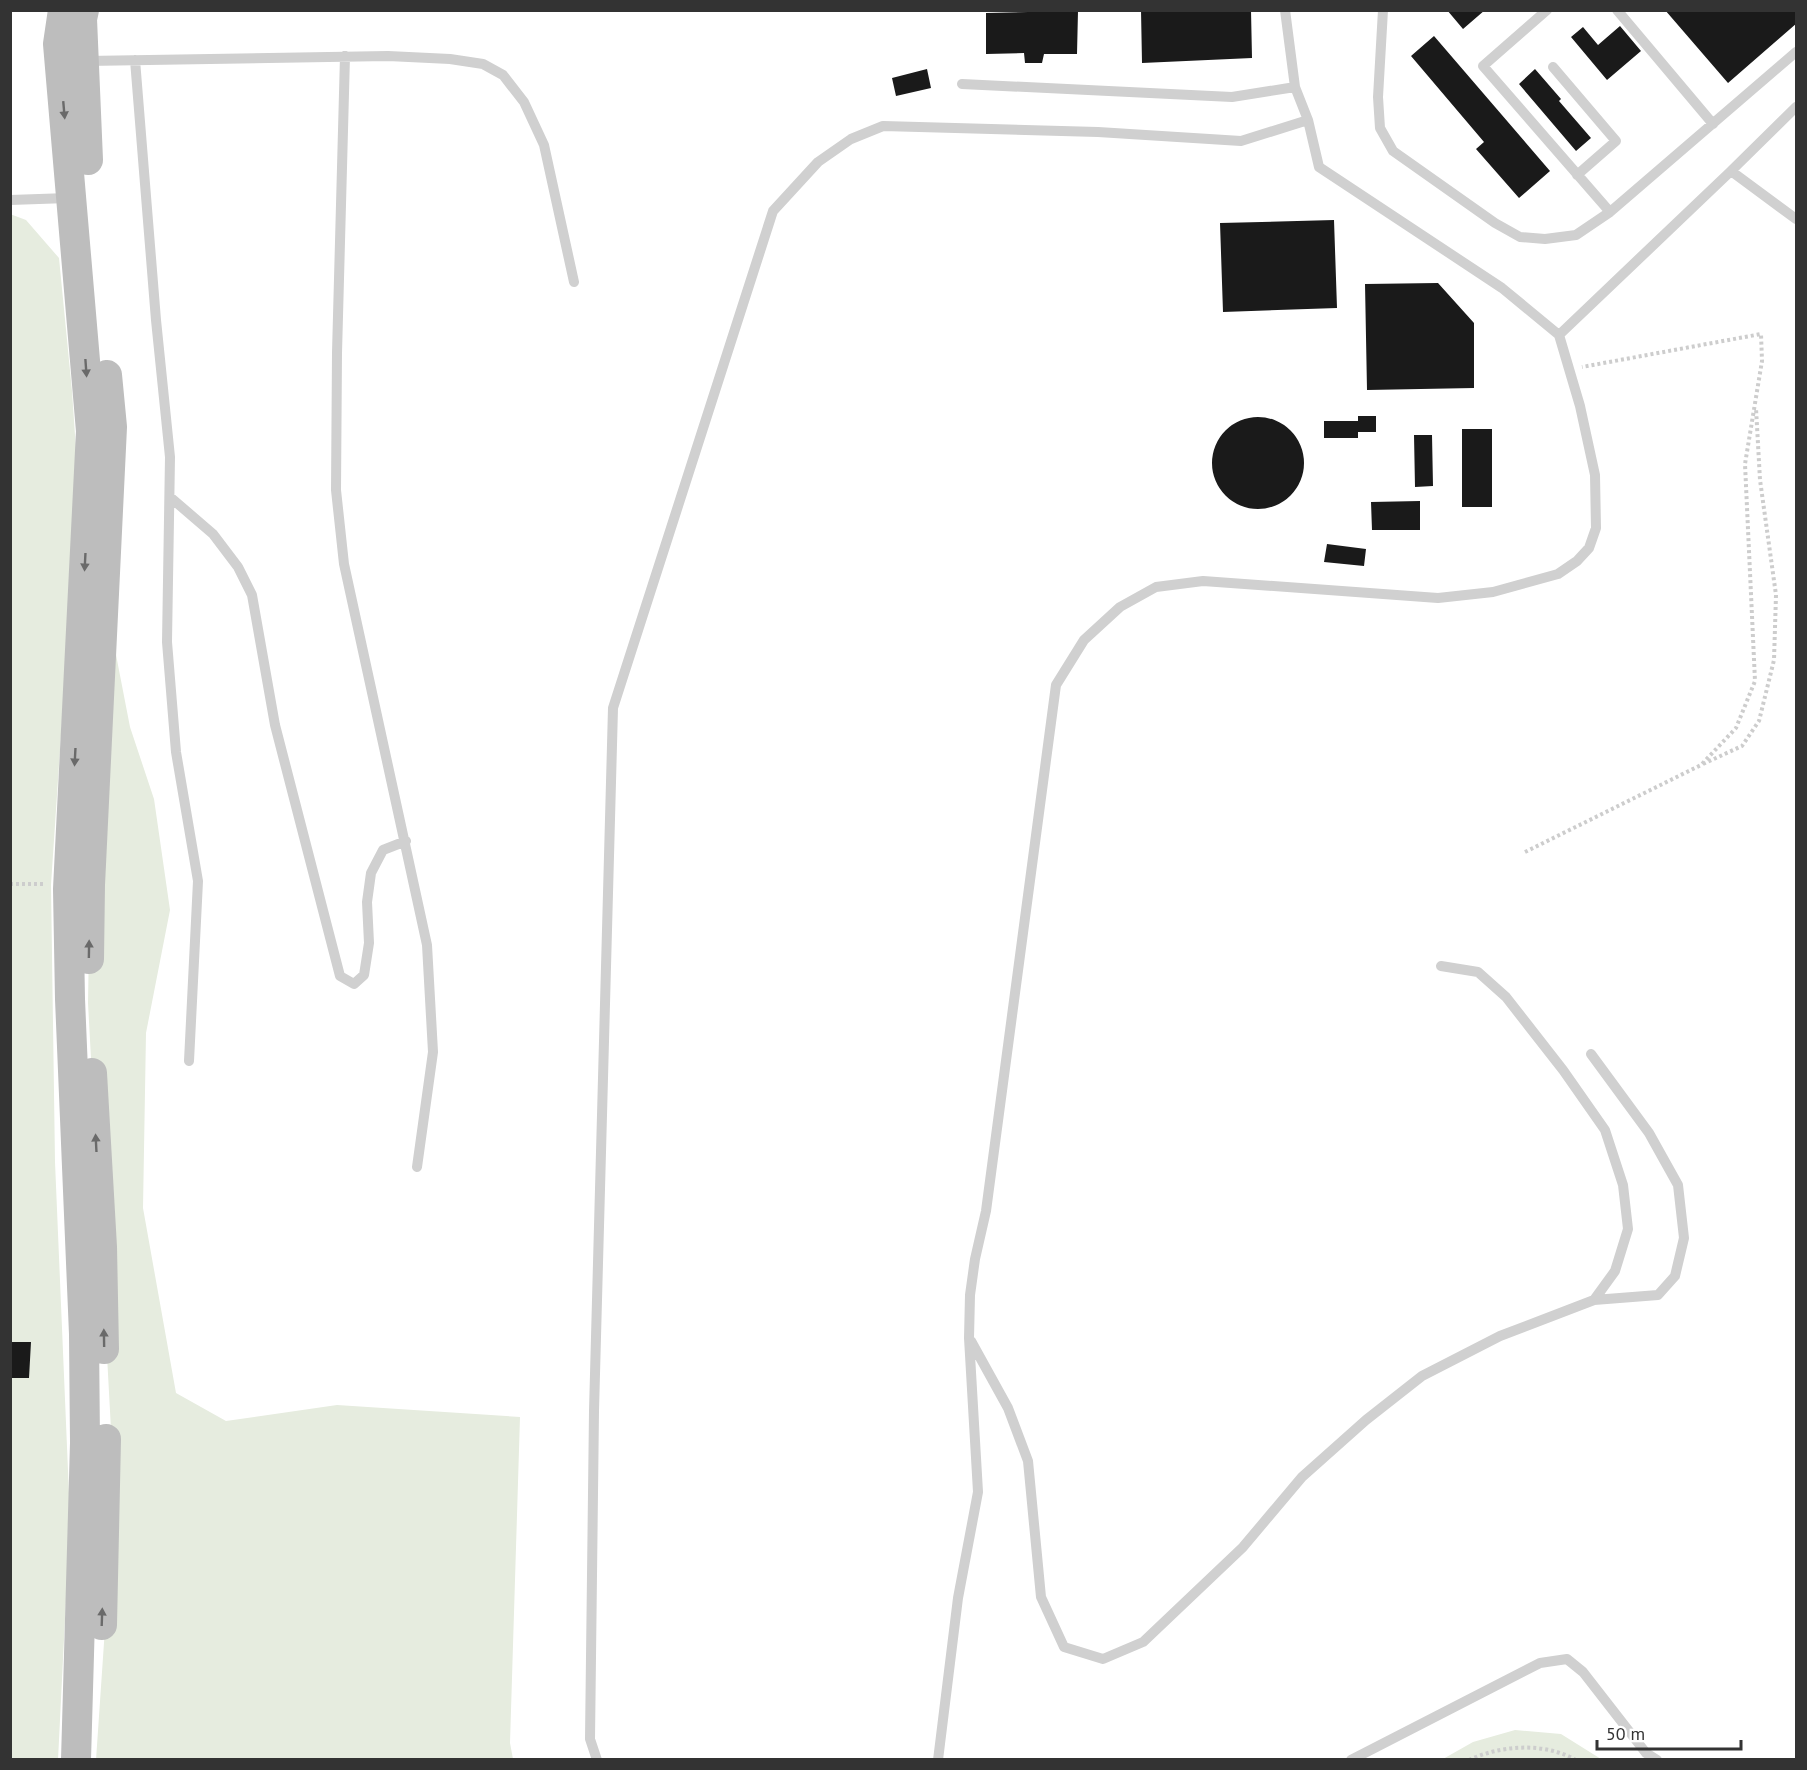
<svg xmlns="http://www.w3.org/2000/svg" width="1807" height="1770" viewBox="0 0 1807 1770" font-family="'PT Sans',sans-serif">
  <style>
    .green { fill: #e6ecdf }
    .building { fill: #1a1a1a }
    .lines { fill: none; stroke-linecap: round; stroke-linejoin: round }
    .path { stroke: #cdcdcd; stroke-width: 4; stroke-dasharray: 3 3; stroke-linecap: butt }
    .service { stroke: #d0d0d0; stroke-width: 10 }
    .secondary { stroke: #bdbdbd; stroke-width: 30 }
    .oneway { fill: #6a6a6a }
  </style>
  <rect width="100%" height="100%" fill="#fff"/>
  <!-- green -->
  <path class="green" d="M10,214L26,220L59,258L72,391L78,479L51,885L55,1162L70,1518L58,1760L10,1759Z
    M112,634L130,727L154,799L170,910L146,1033L143,1208L176,1393L226,1421L337,1405L520,1417L510,1743L513,1759L96,1760L111,1540L112,1448L88,1003L90,885Z
    M1515,1730L1561,1734L1601,1759H1443L1473,1742Z"/>
  <!-- building -->
  <path class="building" d="M1141,10H1251L1252,58L1142,63Z
    M1447,10H1485L1463,29Z
    M1665,10H1797V23L1728,83Z
    M1078,11L1077,54H1044L1042,63H1025L1024,53L986,54V13Z
    M1620,26L1641,51L1607,80L1571,37L1583,27L1598,45Z
    M1434,36L1550,171L1519,198L1476,149L1484,142L1411,56Z
    M927,69L931,88L896,96L892,78Z
    M1535,69L1561,99L1559,101L1591,138L1576,151L1519,84Z
    M1334,220L1337,308L1223,312L1220,223Z
    M1438,283L1474,323V388L1367,390L1365,284Z
    M1358,416H1376V432H1358V438H1324V421H1358Z
    M1212 463a46 46 0 1 1 92 0a46 46 0 1 1-92 0Z
    M1462,429H1492V507H1462Z
    M1414,435H1432L1433,486L1415,487Z
    M1420,501V530H1372L1371,502Z
    M1327,544L1366,549L1364,566L1324,562Z
    M10,1342H31L29,1378H10Z"/>
  <g class="lines">
    <!-- path -->
    <path class="path" d="M1703,764L1742,746L1759,721L1774,660L1776,595L1760,480L1756,408
      M1525,852L1701,765L1736,728L1755,681L1745,464L1762,361L1761,334L1582,367
      M10,884H46
      M1469,1760C1501,1745 1544,1742 1576,1760"/>
    <!-- service -->
    <path class="service" d="M1285,10L1295,87L1308,120L1319,167L1502,288L1559,335L1731,171L1796,219
      M1383,10L1378,97L1380,128L1393,151L1495,223L1520,237L1545,239L1576,235L1610,212L1796,52
      M1547,10L1483,66L1610,212
      M1617,10L1713,124
      M345,56L337,353L336,490L344,564L427,945L433,1052L417,1167
      M135,60L156,320L170,457L167,642L176,752L198,881L189,1061
      M87,61L388,56L450,59L483,64L503,75L524,102L544,145L574,282
      M1553,67L1616,141L1577,175
      M962,84L1232,97L1295,87
      M1731,171L1796,107
      M10,200L68,198
      M170,497L213,534L238,567L252,595L275,725L340,976L354,984L364,975L369,943L367,902L371,873L383,850L406,841
      M1591,1054L1649,1133L1678,1185L1684,1238L1675,1276L1658,1295L1594,1300
      M971,1341L1008,1408L1028,1461L1041,1597L1064,1647L1103,1659L1143,1642L1243,1547L1302,1477L1366,1420L1422,1376L1500,1336L1594,1300L1615,1271L1628,1229L1623,1185L1605,1130L1563,1070L1506,997L1478,972L1441,966
      M597,1760L590,1739L594,1411L613,708L773,211L818,162L851,139L883,126L1098,132L1241,141L1308,120
      M938,1760L958,1598L978,1492L969,1338L970,1295L975,1259L986,1211L1056,685L1084,640L1120,607L1156,587L1203,581L1438,598L1493,592L1558,574L1577,561L1589,548L1596,528L1595,475L1580,406L1559,335
      M1351,1760L1540,1663L1567,1659L1583,1672L1646,1753L1657,1760"/>
    <!-- secondary -->
    <path class="secondary" d="M63,10L58,44L91,431L68,889L70,999L84,1334L85,1443L76,1760
      M84,10L82,19L88,160
      M89,959L90,885L112,427L107,375
      M92,1073L102,1247L104,1349
      M102,1625L106,1439"/>
  </g>
  <!-- one-way arrows -->
  <defs><path id="oneway-solid" d="M-6-.8H1V-3.2L6.5 0L1 3.2V.8H-6Z" transform="scale(1.5)"/></defs>
  <g class="oneway">
    <use href="#oneway-solid" transform="translate(64 110) rotate(85)"/>
    <use href="#oneway-solid" transform="translate(86 368) rotate(86)"/>
    <use href="#oneway-solid" transform="translate(85 562) rotate(93)"/>
    <use href="#oneway-solid" transform="translate(75 757) rotate(93)"/>
    <use href="#oneway-solid" transform="translate(89 949) rotate(-89)"/>
    <use href="#oneway-solid" transform="translate(96 1143) rotate(-93)"/>
    <use href="#oneway-solid" transform="translate(104 1338) rotate(-91)"/>
    <use href="#oneway-solid" transform="translate(102 1617) rotate(-88)"/>
  </g>
  <!-- border -->
  <rect width="1807" height="1770" fill="none" stroke="#333333" stroke-width="24"/>
  <!-- scale -->
  <path d="M1597 1740v9h144v-9" fill="none" stroke="#333333" stroke-width="3"/>
  <text x="1606" y="1740" font-size="18" fill="#333333" stroke="#ffffff" stroke-width="4.5" paint-order="stroke">50 m</text>
</svg>
